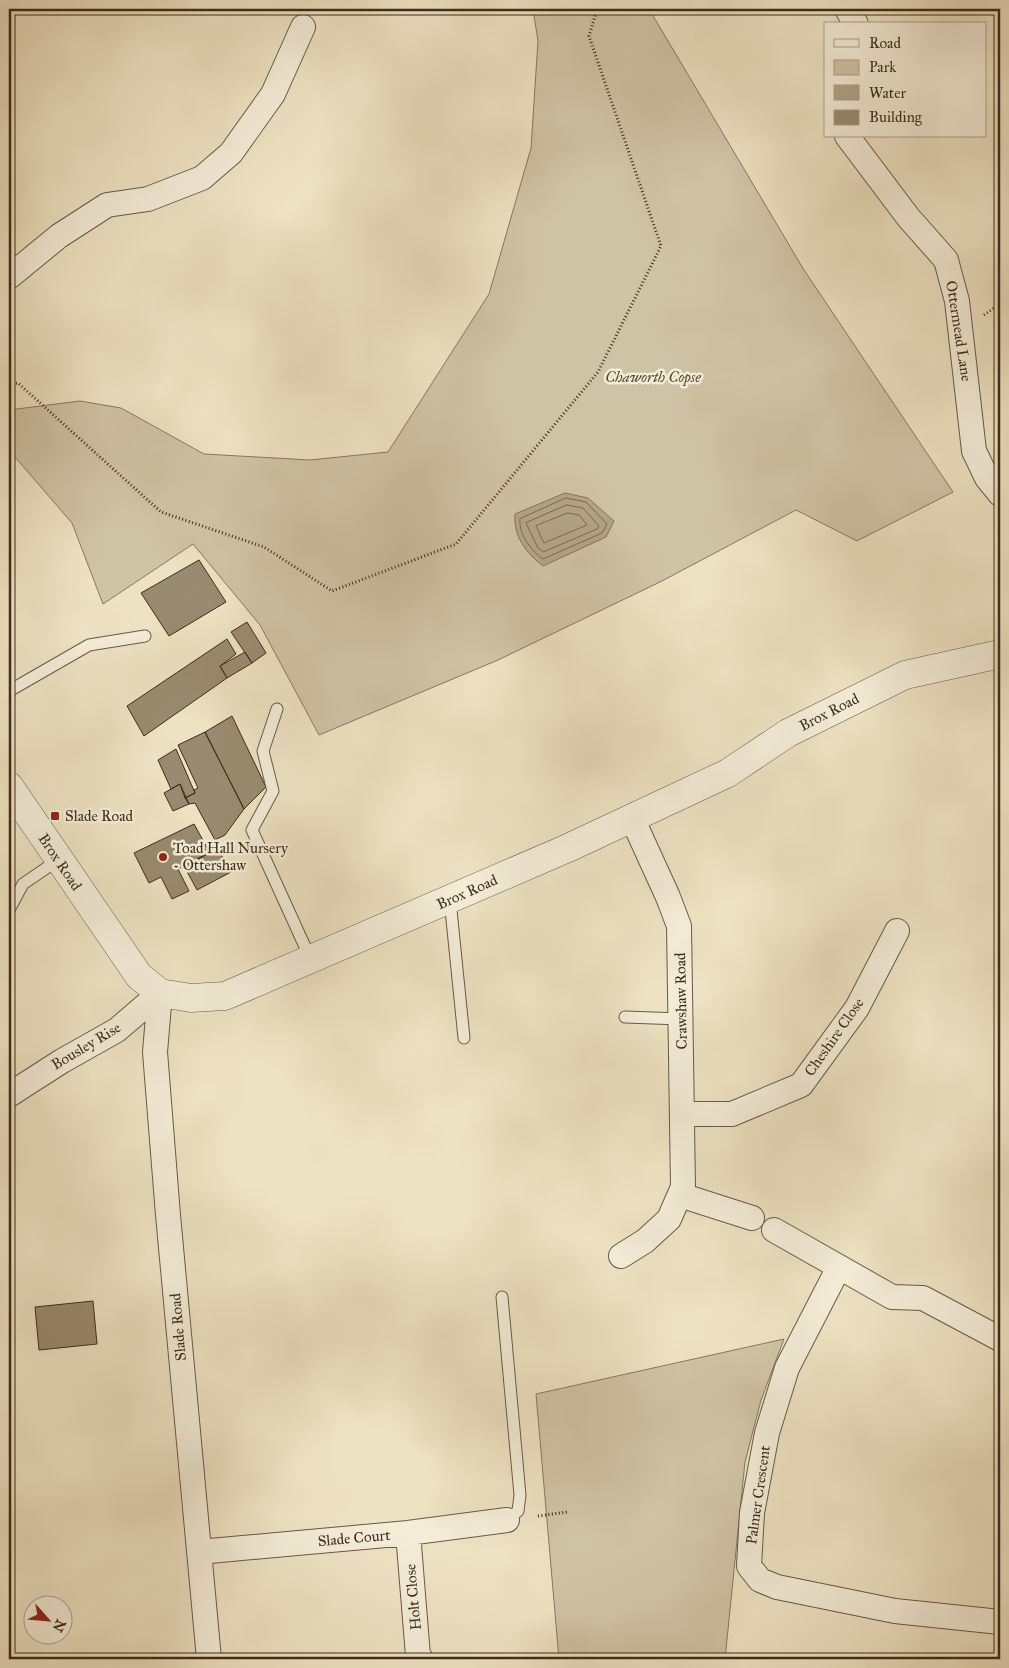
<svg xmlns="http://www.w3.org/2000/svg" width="1009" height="1668" viewBox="0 0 1009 1668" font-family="'IM FELL Great Primer',serif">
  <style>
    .green { fill: #cfc3a5; stroke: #86785e }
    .water { fill: #b2a488; stroke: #84745b }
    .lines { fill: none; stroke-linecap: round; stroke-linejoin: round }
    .shore { stroke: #786850; stroke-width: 1 }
    .building { fill: #998b70; stroke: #3e2c18 }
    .service-casing { stroke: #6a5a42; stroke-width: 13 }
    .minor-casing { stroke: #6a5a42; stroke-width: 26 }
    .tertiary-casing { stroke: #6a5a42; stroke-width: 29 }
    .path { stroke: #3e2c18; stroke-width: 3; stroke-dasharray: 1 2.5; stroke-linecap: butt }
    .service { stroke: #f3ecd7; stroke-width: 11 }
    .minor { stroke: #f3ecd7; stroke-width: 24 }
    .tertiary { stroke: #f3ecd7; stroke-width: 28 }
    .poi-dot { fill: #8f2418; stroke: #f3ecd7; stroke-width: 2 }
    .labels { text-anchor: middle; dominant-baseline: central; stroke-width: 5; stroke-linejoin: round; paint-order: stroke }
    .street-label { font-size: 15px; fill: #3e2c18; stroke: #f3ecd7 }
    .park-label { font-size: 15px; font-style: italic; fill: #5b4a34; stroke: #f3ecd7 }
    .poi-label { font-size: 15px; fill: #3e2c18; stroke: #f3ecd7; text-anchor: start }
  </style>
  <rect width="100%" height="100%" fill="#ede2c2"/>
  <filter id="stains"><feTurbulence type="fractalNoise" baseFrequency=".004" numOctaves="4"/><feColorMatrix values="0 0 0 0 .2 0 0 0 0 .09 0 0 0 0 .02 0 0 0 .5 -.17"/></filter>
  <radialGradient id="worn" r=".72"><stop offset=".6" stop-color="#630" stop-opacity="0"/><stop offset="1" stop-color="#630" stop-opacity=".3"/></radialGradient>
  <!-- green -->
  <path class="green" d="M533,9H649L804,270L953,492L857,541L796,510L662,581L498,660L319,735L260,625L193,544L103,604L72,523L9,450V410L80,401L121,408L204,454L310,460L388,452L489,294L531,148L538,41Z
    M784,1339L761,1400L745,1462L725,1659H559L536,1394Z"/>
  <!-- water -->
  <path class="water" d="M565,493L588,498L614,521L606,537L543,566C526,553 513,536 515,514Z"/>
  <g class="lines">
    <!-- shore -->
    <path class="shore" d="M566,498L586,502L607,524L602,533L543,559C531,551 518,533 520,519Z
      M567,505L583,508L599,526L597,529L543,552L538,548L526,523Z
      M568,513L579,515L587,525L544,543L536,526Z"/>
  </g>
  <!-- building -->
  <path class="building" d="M199,560L226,602L169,636L141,593Z
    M247,622L266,653L252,663L231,632Z
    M227,639L236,654L220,666L227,678L144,736L127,706Z
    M245,652L252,663L227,678L220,666Z
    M232,716L266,787L244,809L205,732Z
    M205,732L244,809L225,835L215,840L195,803L189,804L185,798L195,793L194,790L198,788L178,745Z
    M176,749L195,793L185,798L180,784L171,789L158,760Z
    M180,784L189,804L173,811L164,793Z
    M194,824L210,853L178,869L189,891L172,899L161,877L149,883L134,853Z
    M217,848L231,872L197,890L184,866Z
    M93,1301L97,1344L39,1350L35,1307Z"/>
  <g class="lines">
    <defs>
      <path id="service" d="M9,691L89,645L145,636
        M277,709L263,751L273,791L252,830L311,960
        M450,900L464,1038
        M9,910L23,884L58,860
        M625,1017L681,1019
        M502,1297L520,1495L518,1511L507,1520"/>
      <path id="minor" d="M847,9L856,24
        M847,136L908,217L946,260L957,301L974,451L987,478L1000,494
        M9,277L59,236L107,205L148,199L202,178L231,153L273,94L303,27
        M160,993L155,1052L168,1215L209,1659
        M9,1095L62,1061L117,1030L160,993
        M682,1114H732L801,1085L857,1008L897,931
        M680,1195L752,1218
        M774,1230L892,1297L923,1298L1000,1339
        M621,1256L645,1241L669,1219L683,1187L679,926L668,897L632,818
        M839,1267L787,1368L767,1433L752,1513L749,1566L760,1580L777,1587L895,1611L1000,1622
        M408,1533L418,1656L421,1659
        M199,1552L408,1533L507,1520"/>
      <path id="tertiary" d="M9,786L139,976L160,993L191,998L225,996L568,848L728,773L788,733L905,675L1000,654"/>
    </defs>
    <!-- service casing -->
    <use href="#service" class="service-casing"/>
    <!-- minor casing -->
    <use href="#minor" class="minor-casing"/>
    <!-- tertiary casing -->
    <use href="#tertiary" class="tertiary-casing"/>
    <!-- path -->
    <path class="path" d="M984,315L1000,304
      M9,384L18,383L161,512L264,547L332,591L456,544L598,372L661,246L589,36L597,9
      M538,1516L567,1512"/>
    <!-- service -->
    <use href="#service" class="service"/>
    <!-- minor -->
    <use href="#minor" class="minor"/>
    <!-- tertiary -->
    <use href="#tertiary" class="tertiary"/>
  </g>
  <!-- markers -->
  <g class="poi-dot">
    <rect x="50" y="811" width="10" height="10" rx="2.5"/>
    <circle cx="163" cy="857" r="5"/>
  </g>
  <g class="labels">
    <!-- street labels -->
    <g class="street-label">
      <text transform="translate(959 331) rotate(81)">Ottermead Lane</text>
      <text transform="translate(829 712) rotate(-27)">Brox Road</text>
      <text transform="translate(60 862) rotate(56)">Brox Road</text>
      <text transform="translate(467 892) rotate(-24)">Brox Road</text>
      <text transform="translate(681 1001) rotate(-91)">Crawshaw Road</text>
      <text transform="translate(834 1037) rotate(-55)">Cheshire Close</text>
      <text transform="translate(86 1046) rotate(-31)">Bousley Rise</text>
      <text transform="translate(178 1327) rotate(-95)">Slade Road</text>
      <text transform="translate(758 1495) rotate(-82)">Palmer Crescent</text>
      <text transform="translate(354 1538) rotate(-5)">Slade Court</text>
      <text transform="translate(413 1597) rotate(-95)">Holt Close</text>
    </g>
    <!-- park labels -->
    <g class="park-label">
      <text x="653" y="377">Chaworth Copse</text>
    </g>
    <!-- poi labels -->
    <g class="poi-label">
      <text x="65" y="816">Slade Road</text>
      <text x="173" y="848">Toad Hall Nursery<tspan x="173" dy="17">- Ottershaw</tspan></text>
    </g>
  </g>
  <!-- margin -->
  <rect width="1009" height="1668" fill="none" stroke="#ede2c2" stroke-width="30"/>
  <rect x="10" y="10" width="989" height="1648" fill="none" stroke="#3e2c18" stroke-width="2.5"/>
  <rect x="15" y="15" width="979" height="1638" fill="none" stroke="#3e2c18"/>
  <!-- legend -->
  <rect x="824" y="22" width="162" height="115" fill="#f3ecd7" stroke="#ab9f8b"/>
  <rect x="834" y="39" width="25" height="8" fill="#f3ecd7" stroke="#ab9f8b"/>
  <text x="869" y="48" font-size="15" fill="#3e2c18">Road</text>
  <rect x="834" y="60" width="25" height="15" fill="#cfc3a5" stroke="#ab9f8b"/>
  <text x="869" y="72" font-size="15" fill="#3e2c18">Park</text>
  <rect x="834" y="85" width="25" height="15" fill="#b2a488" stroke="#ab9f8b"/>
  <text x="869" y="98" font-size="15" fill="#3e2c18">Water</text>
  <rect x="834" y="110" width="25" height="15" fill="#998b70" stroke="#ab9f8b"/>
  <text x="869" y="122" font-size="15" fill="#3e2c18">Building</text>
  <!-- north arrow -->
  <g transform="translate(48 1620) rotate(117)"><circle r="24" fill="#f3ecd7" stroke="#ab9f8b"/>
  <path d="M0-4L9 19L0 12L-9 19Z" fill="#8f2418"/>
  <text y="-8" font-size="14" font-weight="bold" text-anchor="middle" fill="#3e2c18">N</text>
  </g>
  <rect width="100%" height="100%" filter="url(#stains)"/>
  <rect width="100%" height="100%" fill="url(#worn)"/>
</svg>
